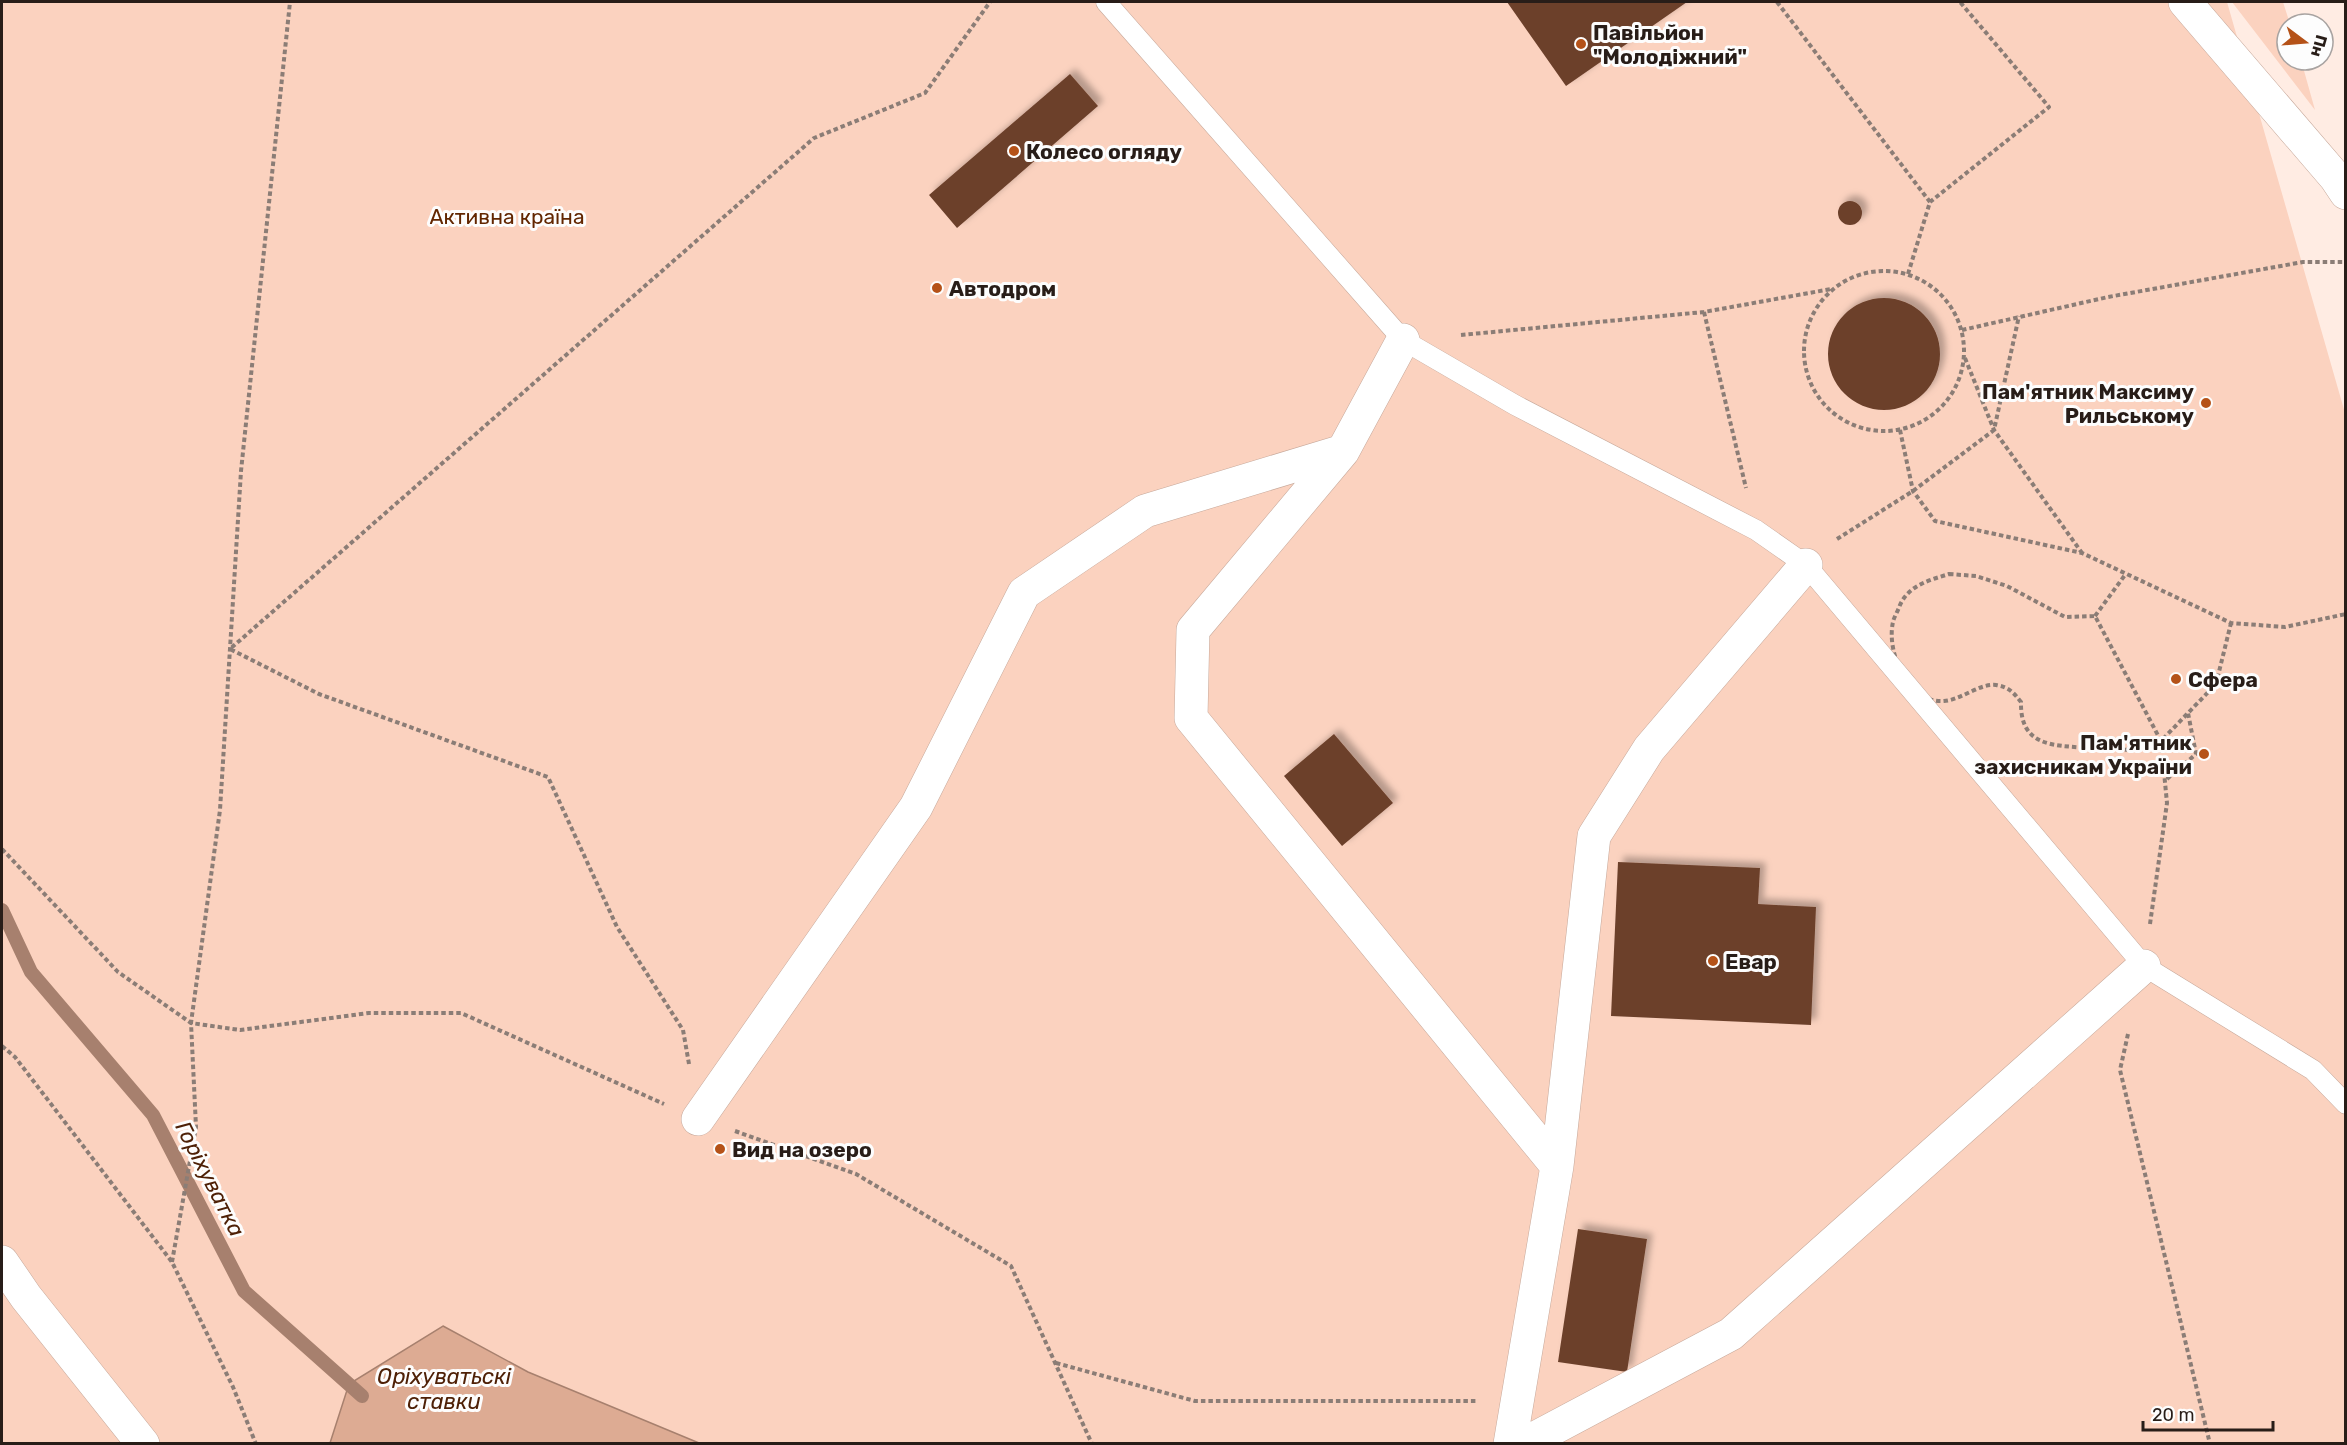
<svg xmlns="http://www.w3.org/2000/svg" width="2347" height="1445" viewBox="0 0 2347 1445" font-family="Rubik,sans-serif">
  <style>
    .green { fill: #fbd2bf }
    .water { fill: #ddab93; stroke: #a7806e; stroke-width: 1.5 }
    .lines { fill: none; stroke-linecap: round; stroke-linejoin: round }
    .stream { stroke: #a7806e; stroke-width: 14 }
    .building { fill: #6c412c; filter: url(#shadow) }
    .lane-casing { stroke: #c6a89a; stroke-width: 21 }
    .street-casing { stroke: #c6a89a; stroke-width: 34 }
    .path { stroke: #8b7d76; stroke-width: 4; stroke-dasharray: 4.5 3; stroke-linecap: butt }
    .lane { stroke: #fff; stroke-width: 20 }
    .street { stroke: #fff; stroke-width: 33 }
    .poi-dot { fill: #b55218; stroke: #fdfdfd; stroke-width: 2 }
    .labels { text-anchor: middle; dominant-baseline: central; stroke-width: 6; stroke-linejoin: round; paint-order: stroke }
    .poi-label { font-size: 21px; font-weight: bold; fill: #281d18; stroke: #fdfdfd; text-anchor: start }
    .park-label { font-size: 21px; fill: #622600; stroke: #fdfdfd }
    .water-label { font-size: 22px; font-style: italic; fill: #4e2006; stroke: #fdfdfd }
  </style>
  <defs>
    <filter id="shadow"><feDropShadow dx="5.5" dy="-5.5" stdDeviation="3" flood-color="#0004"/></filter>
  </defs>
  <rect width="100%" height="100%" fill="#ffece3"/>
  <!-- green -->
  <path class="green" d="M2,2H2227L2345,413V1443L2,1444Z
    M2232,2H2283L2290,24H2287V60H2301L2315,110Z"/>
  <!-- water -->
  <path class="water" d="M443,1326L528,1372L699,1443H330L349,1384Z"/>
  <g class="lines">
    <!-- stream -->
    <path class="stream" d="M2,910L31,972L153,1115L244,1291L362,1396"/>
  </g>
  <!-- building -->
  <path class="building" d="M1507,2H1687L1566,86Z
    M1070,74L1098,106L957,228L929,195Z
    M1838 213a12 12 0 1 1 24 0a12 12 0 1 1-24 0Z
    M1828 354a56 56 0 1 1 112 0a56 56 0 1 1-112 0Z
    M1334,734L1393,803L1342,846L1284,776Z
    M1618,862L1760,868L1758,904L1816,907L1811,1025L1611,1016Z
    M1578,1229L1647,1239L1627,1372L1558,1362Z"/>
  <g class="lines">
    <defs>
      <path id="lane" d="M1106,2L1403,340L1515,405L1756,530L1806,565L2144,966L2313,1070L2346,1104"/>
      <path id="street" d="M2185,2L2336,178L2346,193
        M1403,340L1343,451L1193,630L1191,718L1557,1166
        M698,1119L916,807L1024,593L1145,511L1343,451
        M2,1262L26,1297L143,1444
        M1510,1444L1557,1166L1594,836L1649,749L1806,565
        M1524,1444L1731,1334L2144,966"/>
    </defs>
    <!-- lane casing -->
    <use href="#lane" class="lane-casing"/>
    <!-- street casing -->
    <use href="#street" class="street-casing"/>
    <!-- path -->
    <path class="path" d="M1777,2L1930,202
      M1804 351a80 80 0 1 1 160 0a80 80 0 1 1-160 0Z
      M1908,274L1930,202L2049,107L1960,2
      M1704,312L1746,488
      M1962,330L2108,297L2303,262H2346
      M1461,335L1704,312L1831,289
      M1965,358L1994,430L2082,553
      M1900,430L1913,491L1935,521L2082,553L2231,623L2285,627L2346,614
      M1837,539L1913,491L1994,430L2019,316
      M1949,574L1976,576L2007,586L2065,617L2095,616L2161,741C2136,752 2114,751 2087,748C2053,745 2020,747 2021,702C2014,693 2009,687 1996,685C1980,683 1961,700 1944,701C1908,704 1886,652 1893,622C1894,617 1898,611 1900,605C1909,585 1930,580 1949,574Z
      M2095,616L2125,575
      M2167,779L2196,754L2188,713
      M2,849L118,972L191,1023L240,1030L369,1013H461L664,1104
      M2150,924L2167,803L2161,741L2216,684L2231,623
      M2128,1034L2120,1070L2210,1444
      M2,1046L15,1057L172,1262L233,1387L256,1444
      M689,1064L683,1030L617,927L548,777L319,694L230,649L814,138L925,93L990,2
      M735,1131L856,1174L1011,1266L1092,1444
      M172,1262L196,1127L191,1023L220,810L241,471L290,2
      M1056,1363L1195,1401H1477"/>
    <!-- lane -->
    <use href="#lane" class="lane"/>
    <!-- street -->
    <use href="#street" class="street"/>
  </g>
  <!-- markers -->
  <g class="poi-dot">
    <circle cx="1581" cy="44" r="6"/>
    <circle cx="1014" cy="151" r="6"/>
    <circle cx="937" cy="288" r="6"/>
    <circle cx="2206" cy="403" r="6"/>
    <circle cx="2176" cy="679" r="6"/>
    <circle cx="2204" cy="754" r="6"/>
    <circle cx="1713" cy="961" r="6"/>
    <circle cx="720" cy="1149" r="6"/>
  </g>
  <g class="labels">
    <!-- poi labels -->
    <g class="poi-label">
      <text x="1593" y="32">Павільйон<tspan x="1593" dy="24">"Молодіжний"</tspan></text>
      <text x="1026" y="151">Колесо огляду</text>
      <text x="949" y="288">Автодром</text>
      <text x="2194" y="391" text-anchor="end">Пам'ятник Максиму<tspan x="2194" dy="24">Рильському</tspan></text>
      <text x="2188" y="679">Сфера</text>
      <text x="2192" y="742" text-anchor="end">Пам'ятник<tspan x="2192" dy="24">захисникам України</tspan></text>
      <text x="1725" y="961">Евар</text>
      <text x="732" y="1149">Вид на озеро</text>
    </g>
    <!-- park labels -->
    <g class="park-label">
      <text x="507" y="216">Активна країна</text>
    </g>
    <!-- water labels -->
    <g class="water-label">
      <text transform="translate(210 1179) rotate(63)">Горіхуватка</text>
      <text x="444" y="1376">Оріхуватьскі<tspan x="444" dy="25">ставки</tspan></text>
    </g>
  </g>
  <!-- border -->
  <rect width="2347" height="1445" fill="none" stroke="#281d18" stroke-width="6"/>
  <!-- north arrow -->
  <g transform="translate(2305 42) rotate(106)"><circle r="28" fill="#fdfdfd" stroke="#a8a3a1" stroke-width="1.5"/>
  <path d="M0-4.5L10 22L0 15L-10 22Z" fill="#b55218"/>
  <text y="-9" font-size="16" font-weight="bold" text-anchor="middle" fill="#281d18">Пн</text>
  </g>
  <!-- scale -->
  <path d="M2143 1421v9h130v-9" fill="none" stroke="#281d18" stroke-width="3"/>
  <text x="2152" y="1421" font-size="18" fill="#281d18" stroke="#fdfdfd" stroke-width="4.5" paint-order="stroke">20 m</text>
</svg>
